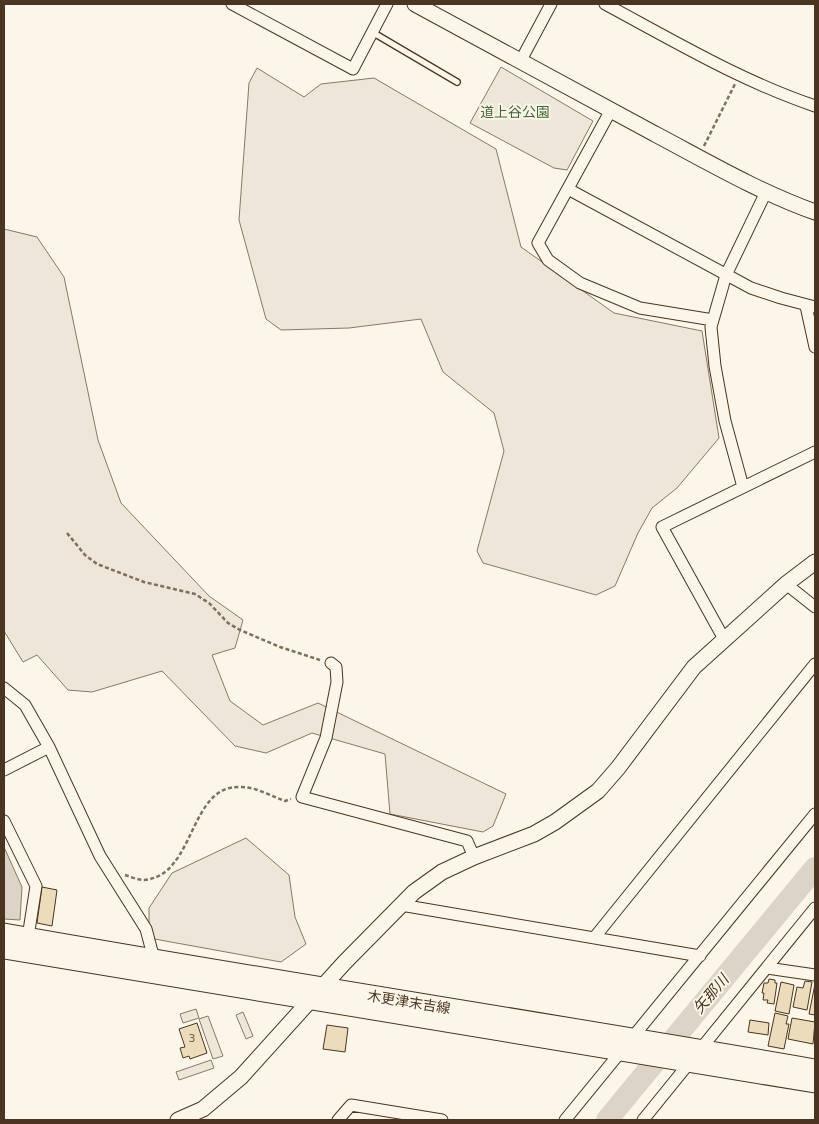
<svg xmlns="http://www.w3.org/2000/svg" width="819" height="1124" viewBox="0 0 819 1124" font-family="'DejaVu Sans','Noto Sans JP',sans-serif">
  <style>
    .green { fill: #ede6d9; stroke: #887966 }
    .parking { fill: #ede7d9; stroke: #887966 }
    .water { fill: #dcd4c6; stroke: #887966 }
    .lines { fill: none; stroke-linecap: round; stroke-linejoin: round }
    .river { stroke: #dcd4c6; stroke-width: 22 }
    .building { fill: #ecdcbc; stroke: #4a3520 }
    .service-casing { stroke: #4a3520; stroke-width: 8 }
    .minor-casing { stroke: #4a3520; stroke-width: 13 }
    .tertiary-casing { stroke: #4a3520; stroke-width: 17 }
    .primary-casing { stroke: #4a3520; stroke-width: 21 }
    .path { stroke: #7f6f5c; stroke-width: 2.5; stroke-dasharray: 4 2.5; stroke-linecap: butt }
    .service { stroke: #fbf6e9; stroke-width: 5.5 }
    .minor { stroke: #fbf6e9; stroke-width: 11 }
    .tertiary { stroke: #fbf6e9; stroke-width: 15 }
    .primary { stroke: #fbf6e9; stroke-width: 19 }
    .labels { text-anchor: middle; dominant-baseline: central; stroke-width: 4; stroke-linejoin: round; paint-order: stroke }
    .number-label { font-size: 11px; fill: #725f47 }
    .park-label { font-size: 14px; fill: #436837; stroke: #fbf6e9 }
    .street-label { font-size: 14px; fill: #4a3520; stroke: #fbf6e9 }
    .water-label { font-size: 15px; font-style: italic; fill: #4a3520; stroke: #fbf6e9 }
  </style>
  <rect width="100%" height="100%" fill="#fbf6e9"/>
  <!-- green -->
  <path class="green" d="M501,67L593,121L567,170L554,168L470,123Z
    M257,68L304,97L321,84L374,78L496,149L521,247L614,313L702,331L719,438L677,488L652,508L638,533L615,586L596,595L483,563L477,551L504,451L494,413L443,372L421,319L349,328L281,330L266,319L239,220L249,83Z
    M4,229L37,237L64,277L98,440L121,503L209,596L243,620L235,648L212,655L230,701L263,725L318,703L506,794L493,826L483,832L390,814L385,754L312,733L266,753L235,746L162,671L92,692L68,690L37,655L23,662L4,631Z
    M246,838L289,875L295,917L306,944L281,962L149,938V908L172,873Z"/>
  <!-- parking -->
  <path class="parking" d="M196,1009L199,1018L183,1023L180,1014Z
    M243,1012L253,1036L246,1039L236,1015Z
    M208,1016L223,1056L213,1059L199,1019Z
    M211,1060L214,1068L179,1080L176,1072Z"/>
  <!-- water -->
  <path class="water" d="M4,847L22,887L20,920L4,919Z"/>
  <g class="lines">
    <!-- river -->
    <path class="river" d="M607,1120L815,868"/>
  </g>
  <!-- building -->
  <path class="building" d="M42,887L57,890L52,926L37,923Z
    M769,979L775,980V983H777L774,1004L767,1003L768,1000H763L764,993H762L764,983H768Z
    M805,981L812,982L807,1010L793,1007L797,987L803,988Z
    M781,982L794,985L789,1014L775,1011Z
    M815,984V1015L809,1014Z
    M775,1013L788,1016L786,1024H789L784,1049L768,1046Z
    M792,1018L815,1022L813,1044L788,1039Z
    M750,1020L769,1023L768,1035L748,1032Z
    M197,1023L207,1053L190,1059L189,1056L183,1058L180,1048L185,1047L179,1029Z
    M327,1025L348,1028L345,1052L323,1049Z"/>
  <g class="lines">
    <defs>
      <path id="service" d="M372,32L457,82"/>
      <path id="minor" d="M232,4L353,69L387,4
        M605,4C674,41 741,81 815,106
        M520,62L551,4
        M611,110L538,243L548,260L580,283L640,308L713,320
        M568,189L751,288L781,298L815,307
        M806,306L815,347
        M743,487L725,421L715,366L711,327L726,275L766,192
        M786,584L815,607
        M724,639L662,527L815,452
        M331,663L336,667L337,682L326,738L302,797L467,841L474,857
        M4,688L25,705L49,747L100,856L146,929L154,959
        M4,770L49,747
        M4,821L36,886L28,937
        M401,905L700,956
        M594,938L815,664
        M767,968L815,975
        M338,1120L351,1105L442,1120
        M565,1120L815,814
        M643,1120L815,908"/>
      <path id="tertiary" d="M415,4C495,48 575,91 655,134C708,162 759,192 815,212
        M178,1120L203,1109L241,1077L344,963L414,892L442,872L474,857L534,834L555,822L598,791L618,768L694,667L786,584L815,562"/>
      <path id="primary" d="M4,933C274,981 545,1022 815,1069
        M4,949L815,1083"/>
    </defs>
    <!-- service casing -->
    <use href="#service" class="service-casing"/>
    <!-- minor casing -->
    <use href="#minor" class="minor-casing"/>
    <!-- tertiary casing -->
    <use href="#tertiary" class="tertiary-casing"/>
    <!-- primary casing -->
    <use href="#primary" class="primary-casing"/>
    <!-- path -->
    <path class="path" d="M704,146L735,84
      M67,533L85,555L97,564L144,582L195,594L209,603L228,623L240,630L280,647L320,660
      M125,875C131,877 138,880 144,880C196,876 188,784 241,787C256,787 271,796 285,801L291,799"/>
    <!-- service -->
    <use href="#service" class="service"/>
    <!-- minor -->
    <use href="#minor" class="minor"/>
    <!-- tertiary -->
    <use href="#tertiary" class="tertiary"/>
    <!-- primary -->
    <use href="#primary" class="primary"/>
  </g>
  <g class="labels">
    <!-- number labels -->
    <g class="number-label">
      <text x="192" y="1038">3</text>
    </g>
    <!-- park labels -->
    <g class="park-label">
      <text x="515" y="112">道上谷公園</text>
    </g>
    <!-- street labels -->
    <g class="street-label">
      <text transform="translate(409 1002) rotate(9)">木更津末吉線</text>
    </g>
    <!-- water labels -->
    <g class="water-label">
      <text transform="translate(711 994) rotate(-50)">矢那川</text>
    </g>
  </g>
  <!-- border -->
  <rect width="819" height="1124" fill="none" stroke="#4a3520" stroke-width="10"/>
</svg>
